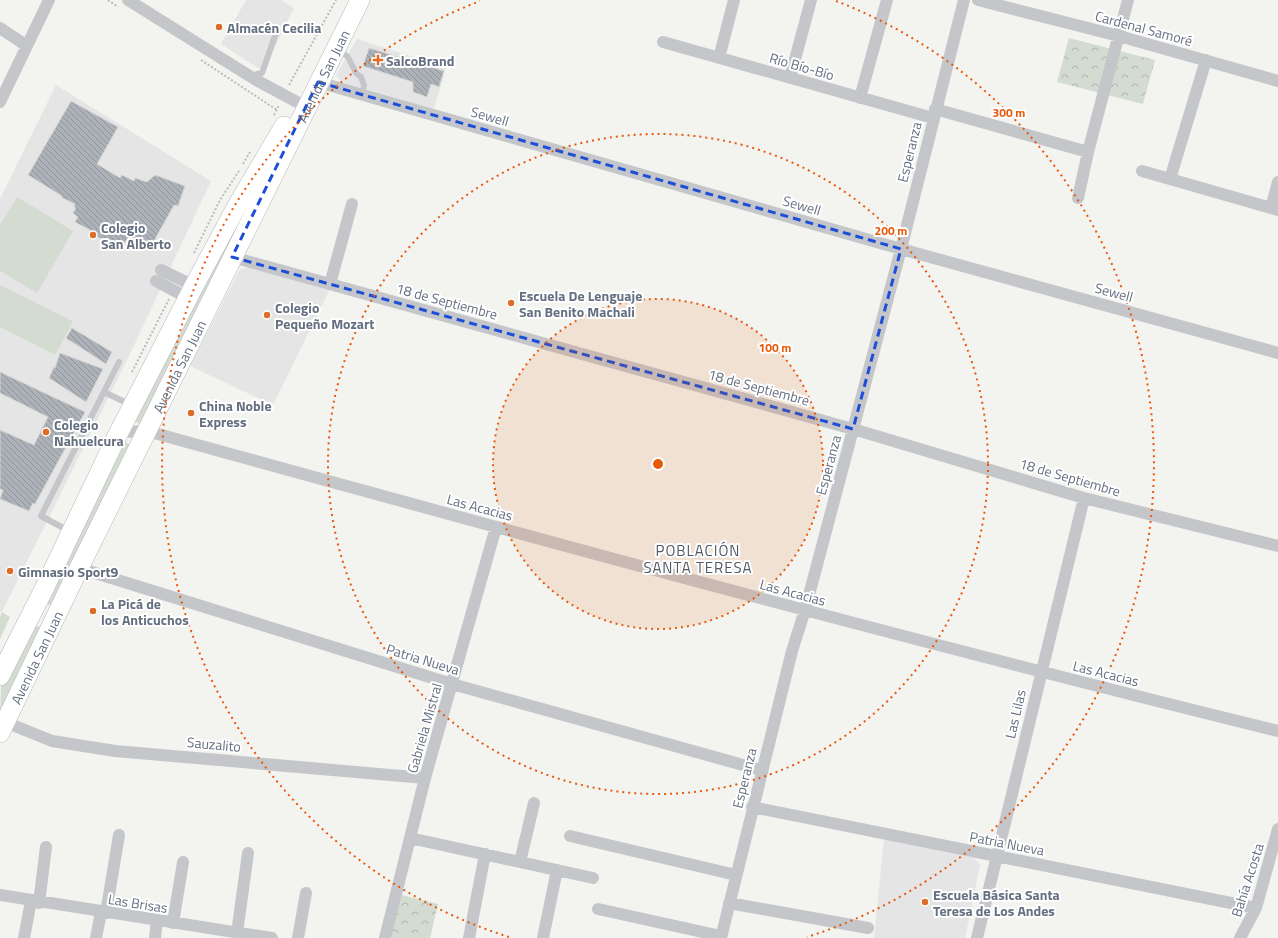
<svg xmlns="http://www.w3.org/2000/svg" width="1278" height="938" viewBox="0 0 1278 938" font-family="'Titillium Web',sans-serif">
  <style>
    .built { fill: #e4e5e4 }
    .grass { fill: #d4dbd1 }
    .park { fill: url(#park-crowns) }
    .building { fill: url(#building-back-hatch); stroke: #d5d5d3 }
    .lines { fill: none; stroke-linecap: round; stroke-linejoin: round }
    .primary-casing { stroke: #b5b7bb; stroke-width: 20 }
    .path { stroke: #bbbcbf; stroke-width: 2; stroke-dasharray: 2 2; stroke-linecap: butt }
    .lane { stroke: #c4c6ca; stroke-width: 6 }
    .street { stroke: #c4c6ca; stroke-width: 12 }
    .primary { stroke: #fff; stroke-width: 19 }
    .marked { fill: none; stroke: #1d4ed8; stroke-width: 3; stroke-dasharray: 8 5; stroke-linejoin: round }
    .ring { fill: none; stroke: #e8590c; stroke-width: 2; stroke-dasharray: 2 4 }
    .poi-dot { fill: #dd6c27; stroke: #fff; stroke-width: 1.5 }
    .labels { text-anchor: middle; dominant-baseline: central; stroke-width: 4; stroke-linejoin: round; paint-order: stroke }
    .poi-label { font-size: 14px; font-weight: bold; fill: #646f80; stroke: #fff; text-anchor: start }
    .street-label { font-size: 14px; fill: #646f80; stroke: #fff }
    .neighbourhood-label { font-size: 15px; letter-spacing: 1px; fill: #515a66; stroke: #fff }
    .centre { fill: #e8590c; stroke: #fff; stroke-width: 2 }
    .ring-label { font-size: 12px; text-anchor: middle; font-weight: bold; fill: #e8590c; stroke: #fff; stroke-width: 4; stroke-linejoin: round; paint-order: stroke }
  </style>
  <defs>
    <pattern id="park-crowns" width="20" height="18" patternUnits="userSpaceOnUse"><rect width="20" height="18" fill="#d4dbd1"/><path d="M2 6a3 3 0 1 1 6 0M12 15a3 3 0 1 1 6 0" fill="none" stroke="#b0b6af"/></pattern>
    <pattern id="building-back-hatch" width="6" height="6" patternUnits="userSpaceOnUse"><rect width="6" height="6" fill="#adb1b8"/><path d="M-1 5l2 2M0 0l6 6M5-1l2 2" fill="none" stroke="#90949b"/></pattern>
  </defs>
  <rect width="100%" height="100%" fill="#f3f4f0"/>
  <!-- built -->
  <path class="built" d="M246,0H281L294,8L263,71L221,44Z
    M357,39L446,67L434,109L342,82L336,75Z
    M56,85L211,181L129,356L2,612L0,611V199Z
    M253,267L330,289L273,405L190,366L240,269Z
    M884,839L974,858L980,865L965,938H874Z"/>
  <!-- grass -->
  <path class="grass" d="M17,197L73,231L37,293L0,271V225Z
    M237,226L238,230L142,425L134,421L228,227Z
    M0,285L73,321L55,355L0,327Z
    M122,441L132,445L50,606L47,603Z
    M2,612L10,617L0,639V617Z
    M32,624L42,628L0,717L1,684Z"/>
  <!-- park -->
  <path class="park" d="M1069,38L1155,60L1143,104L1057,82Z
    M402,895L438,904L430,938H391Z"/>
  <!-- building -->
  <path class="building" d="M369,48L444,71L439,87L431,84L427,97L413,92V82L363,66Z
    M71,101L118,127L97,164L120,178L122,175L134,181L135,178L147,182L155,175L185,186L178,206L174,205L149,250L127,239L121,250L91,233L92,231L75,222L78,217L73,213L76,208L74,207L75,204L61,197L62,196L28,175Z
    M72,328L112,352L106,364L66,338Z
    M60,353L103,369L86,402L49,378L54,367L55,368Z
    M0,372L85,412L35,504L33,503L29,511L0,499L3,490L0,489V430L34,445L48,417L0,393Z"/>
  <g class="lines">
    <defs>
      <g id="primary">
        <path d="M0,676L45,587L117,436L194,286L238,204L284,126"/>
        <path id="s1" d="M0,733L79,568L360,0"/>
      </g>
    </defs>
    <!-- primary casing -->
    <use href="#primary" class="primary-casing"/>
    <!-- path -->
    <path class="path" d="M108,0L118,7
      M201,60L277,110
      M289,85L336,0
      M274,115L279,105
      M243,164L250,152
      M194,253L220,200L239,171
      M132,372L169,299"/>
    <!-- lane -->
    <path class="lane" d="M338,49L348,57L356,73L361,77L364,85L362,95
      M256,80L257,74L262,73L277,30
      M104,392L131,405
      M69,531L41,516L119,362"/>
    <!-- street -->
    <path class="street" d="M128,0L256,80L297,102
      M978,0L1119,36L1278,81
      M0,28L27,46
      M663,42L933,118
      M719,58L734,0
      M790,78L811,0
      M318,82L901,249L1278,353
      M860,98L887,0
      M0,102L49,0
      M935,109L1088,152L1128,0
      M1142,171L1278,210
      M1170,179L1206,60
      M1078,198L1088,152
      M1271,208L1278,182
      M232,257L853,429L1084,498L1278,546
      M161,270L194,286
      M156,281L188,298
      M330,284L352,204
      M117,436L122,432L147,431C523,535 899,638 1278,731
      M79,568L452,684L761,770
      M5,722L52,741L115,751L425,778
      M752,807L1256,908
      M570,836L736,875
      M410,838L593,878
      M520,862L534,803
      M0,895L272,938
      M39,903L46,847
      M729,903L868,928
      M598,909L721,936
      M106,913L119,835
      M173,923L183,862
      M237,933L248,853
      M24,938L31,901
      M96,938L101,912
      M155,938L157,920
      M298,938L306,893
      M385,938L425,778L496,527
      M469,938L485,854
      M543,938L557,870
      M721,938L792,651L805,610L901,249L964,0
      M977,938L1084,498
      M1240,938L1256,908L1278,829"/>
    <!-- primary -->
    <use href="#primary" class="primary"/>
  </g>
  <!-- marked area -->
  <path class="marked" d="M318,82L901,249L853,429L232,257Z"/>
  <!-- distance rings -->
  <circle cx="658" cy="464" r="165" fill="#e8590c" fill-opacity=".12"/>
  <g class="ring">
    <circle cx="658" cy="464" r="165"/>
    <circle cx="658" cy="464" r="330"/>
    <path d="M509 937A496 496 0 0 1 480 1M836 1A496 496 0 0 1 807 937"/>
  </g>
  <!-- markers -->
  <g class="poi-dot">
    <circle cx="219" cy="27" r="4"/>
    <path d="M376 54h4v4h4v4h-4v4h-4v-4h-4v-4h4z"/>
    <circle cx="93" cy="235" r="4"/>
    <circle cx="511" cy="303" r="4"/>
    <circle cx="267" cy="315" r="4"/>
    <circle cx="191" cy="413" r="4"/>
    <circle cx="46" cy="432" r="4"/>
    <circle cx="10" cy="571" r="4"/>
    <circle cx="93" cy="611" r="4"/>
    <circle cx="925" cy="902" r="4"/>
  </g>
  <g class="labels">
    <!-- poi labels -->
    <g class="poi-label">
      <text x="227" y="27">Almacén Cecilia</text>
      <text x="386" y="60">SalcoBrand</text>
      <text x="101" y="227">Colegio<tspan x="101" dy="16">San Alberto</tspan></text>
      <text x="519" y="295">Escuela De Lenguaje<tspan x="519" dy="16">San Benito Machali</tspan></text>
      <text x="275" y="307">Colegio<tspan x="275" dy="16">Pequeño Mozart</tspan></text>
      <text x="199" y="405">China Noble<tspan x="199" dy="16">Express</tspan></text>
      <text x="54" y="424">Colegio<tspan x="54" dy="16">Nahuelcura</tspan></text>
      <text x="18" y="571">Gimnasio Sport9</text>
      <text x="101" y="603">La Picá de<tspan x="101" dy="16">los Anticuchos</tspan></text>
      <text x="933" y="894">Escuela Básica Santa<tspan x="933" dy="16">Teresa de Los Andes</tspan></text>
    </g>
    <!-- street labels -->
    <g class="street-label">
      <text transform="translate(1144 28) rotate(15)">Cardenal Samoré</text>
      <text transform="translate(802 66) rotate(16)">Río Bío-Bío</text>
      <text stroke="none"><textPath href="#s1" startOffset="732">Avenida San Juan</textPath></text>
      <text transform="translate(490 116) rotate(16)">Sewell</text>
      <text transform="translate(909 152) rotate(-76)">Esperanza</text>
      <text transform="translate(802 205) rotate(16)">Sewell</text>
      <text transform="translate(1114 292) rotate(15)">Sewell</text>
      <text transform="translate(447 301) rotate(15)">18 de Septiembre</text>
      <text stroke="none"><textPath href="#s1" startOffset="408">Avenida San Juan</textPath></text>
      <text transform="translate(759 387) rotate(15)">18 de Septiembre</text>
      <text transform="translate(828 465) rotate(-75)">Esperanza</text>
      <text transform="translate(1070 477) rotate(16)">18 de Septiembre</text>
      <text transform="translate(480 507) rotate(15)">Las Acacias</text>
      <text transform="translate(793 592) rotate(15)">Las Acacias</text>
      <text stroke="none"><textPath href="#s1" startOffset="84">Avenida San Juan</textPath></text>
      <text transform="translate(423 659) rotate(17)">Patria Nueva</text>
      <text transform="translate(1106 673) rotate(14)">Las Acacias</text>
      <text transform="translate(1015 714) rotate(-77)">Las Lilas</text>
      <text transform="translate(424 728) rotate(-74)">Gabriela Mistral</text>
      <text transform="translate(214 744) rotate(5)">Sauzalito</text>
      <text transform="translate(744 778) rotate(-76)">Esperanza</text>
      <text transform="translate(1007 843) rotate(11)">Patria Nueva</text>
      <text transform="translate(1247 880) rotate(-72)">Bahía Acosta</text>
      <text transform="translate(138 903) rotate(9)">Las Brisas</text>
    </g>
    <!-- neighbourhood labels -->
    <g class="neighbourhood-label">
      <text x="698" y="550">POBLACIÓN<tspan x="698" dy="17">SANTA TERESA</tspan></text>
    </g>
  </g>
  <circle cx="658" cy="464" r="6" class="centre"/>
  <g class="ring-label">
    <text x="1009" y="117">300 m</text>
    <text x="891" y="235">200 m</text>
    <text x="775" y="352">100 m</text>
  </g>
</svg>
